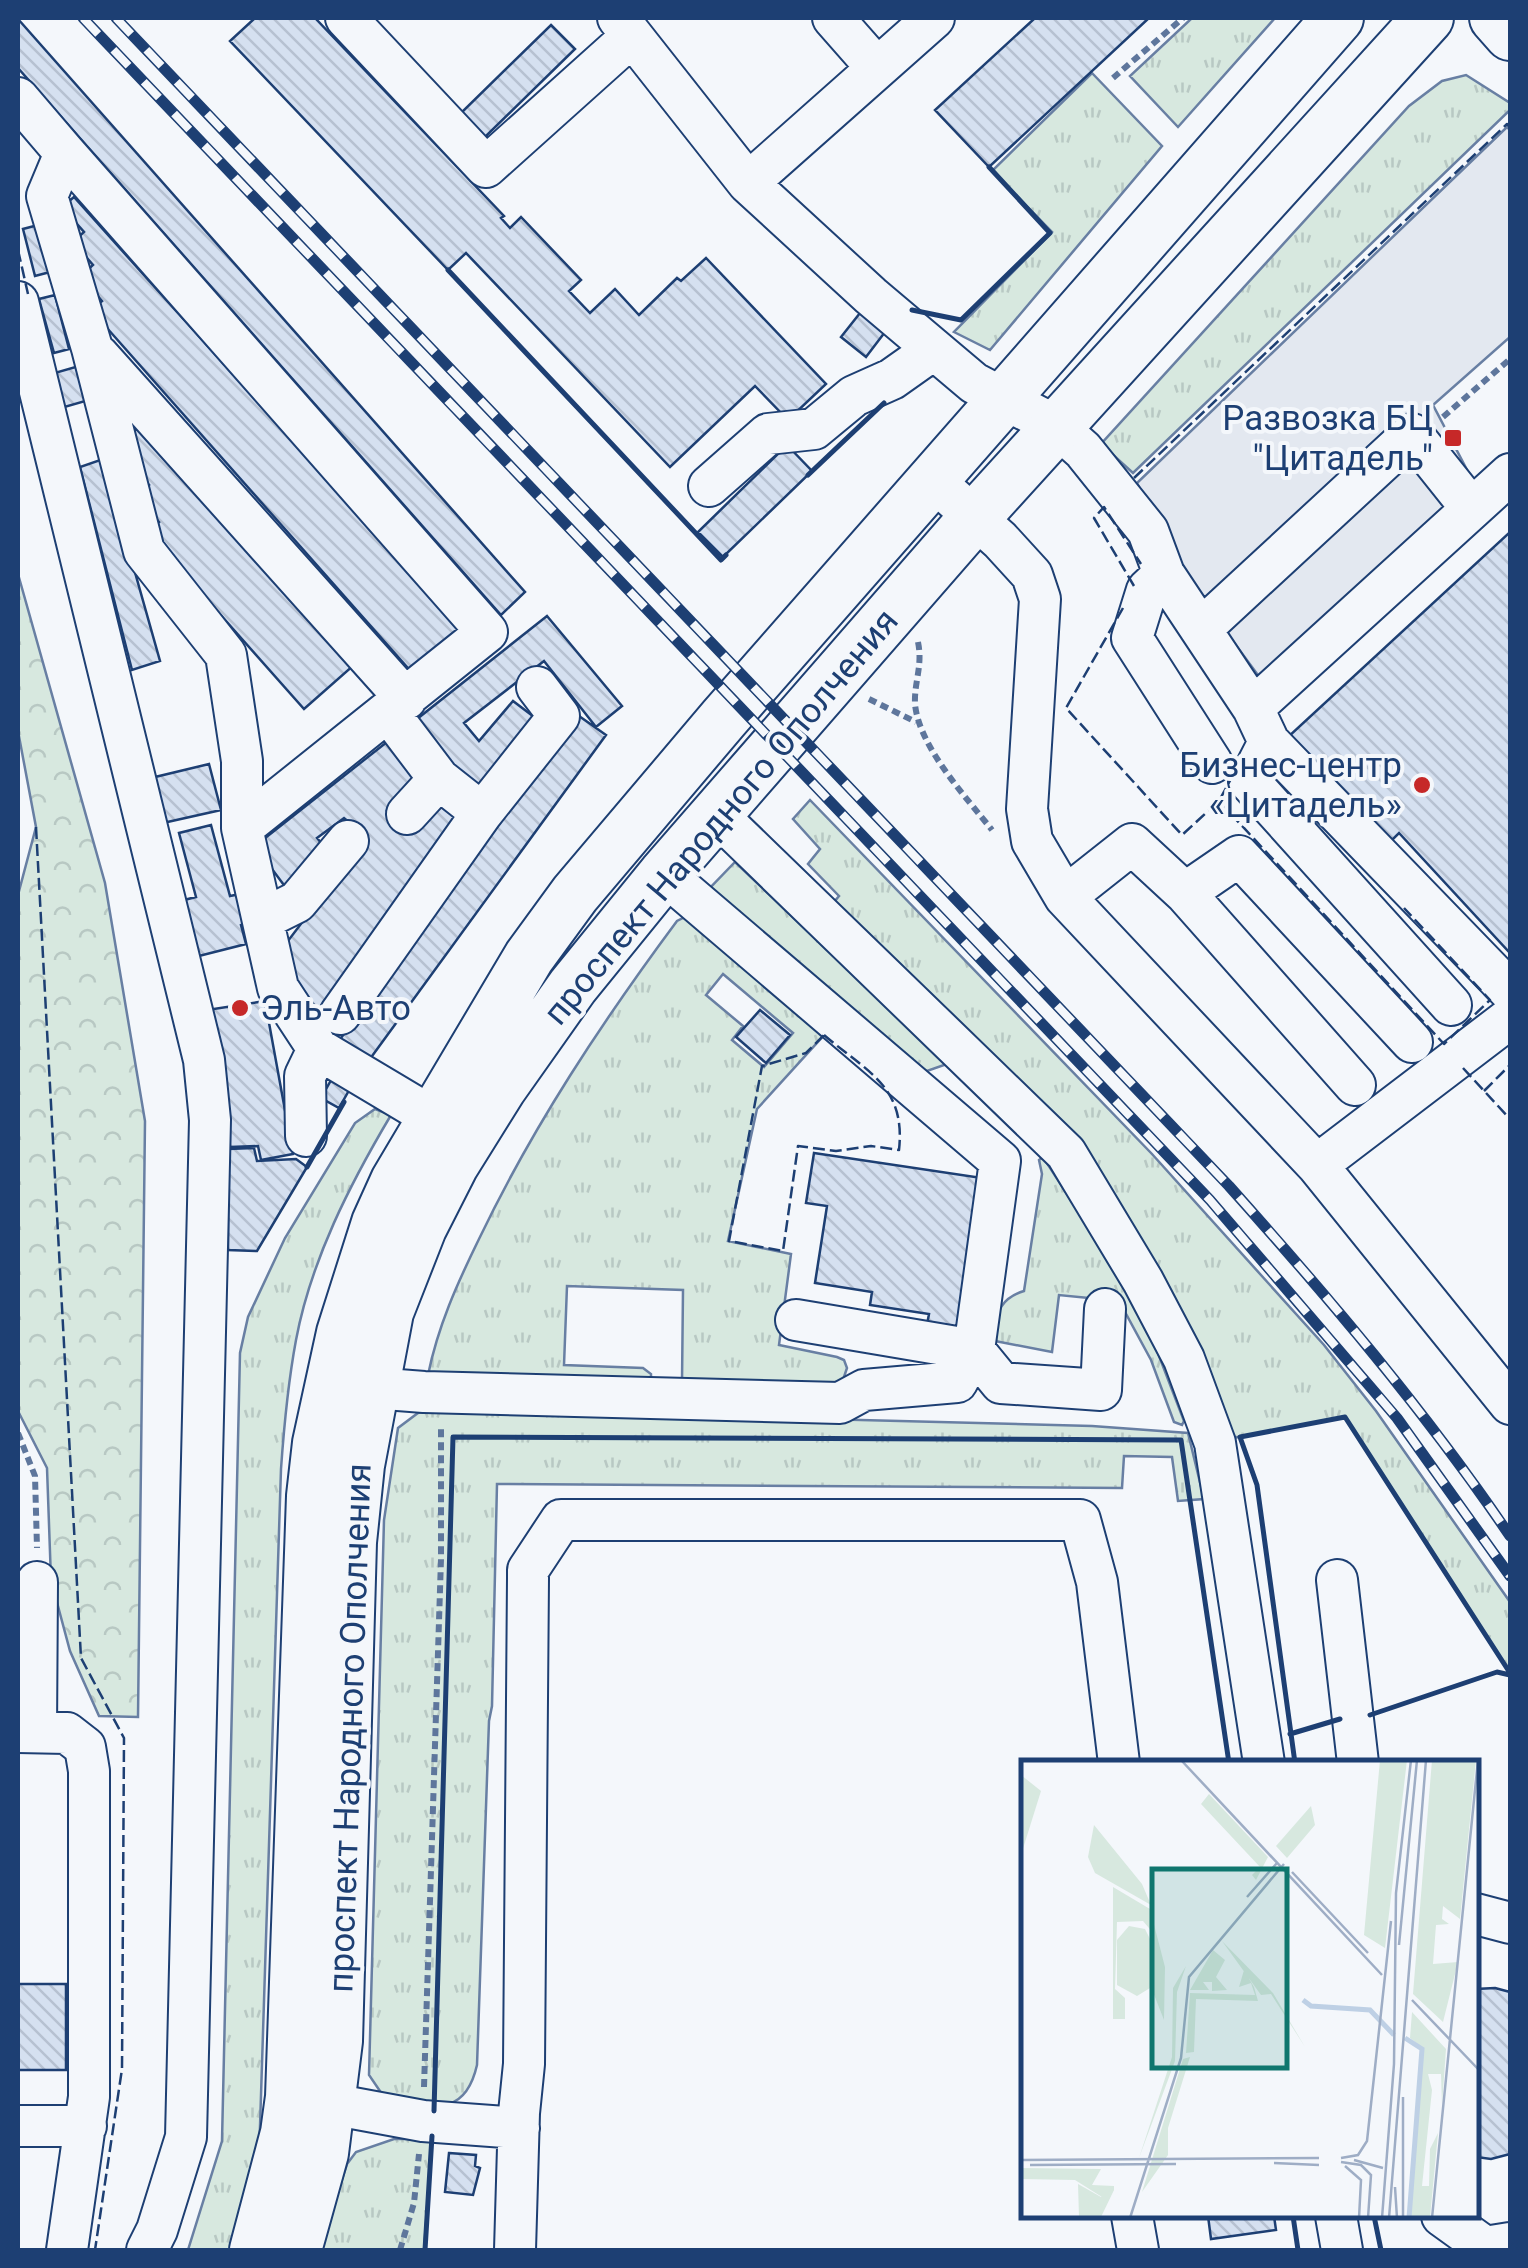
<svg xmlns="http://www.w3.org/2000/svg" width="1528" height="2268" viewBox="0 0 1528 2268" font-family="Roboto,sans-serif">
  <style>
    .grass { fill: url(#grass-tufts); stroke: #687fa3; stroke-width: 2.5; fill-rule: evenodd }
    .forest { fill: url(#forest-crowns); stroke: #687fa3; stroke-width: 2.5 }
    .parking { fill: #e3e8f0; stroke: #687fa3; stroke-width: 2.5 }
    .building { fill: url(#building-back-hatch); stroke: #1d3f73; stroke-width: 2.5 }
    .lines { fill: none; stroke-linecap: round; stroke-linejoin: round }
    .minor-casing { stroke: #1d3f73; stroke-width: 44 }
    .major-casing { stroke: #1d3f73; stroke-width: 54 }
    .path { stroke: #5e769c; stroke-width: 6; stroke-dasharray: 8 5; stroke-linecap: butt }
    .minor { stroke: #f4f7fb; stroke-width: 40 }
    .major { stroke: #f4f7fb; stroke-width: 50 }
    .rail-casing { stroke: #1d3f73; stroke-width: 11 }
    .rail { stroke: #f4f7fb; stroke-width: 8; stroke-dasharray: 22; stroke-linecap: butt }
    .fence { stroke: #1d3f73; stroke-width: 2.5; stroke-dasharray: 12 5; stroke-linecap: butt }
    .wall { stroke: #1d3f73; stroke-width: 5 }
    .poi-dot { fill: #c62828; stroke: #f4f7fb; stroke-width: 4 }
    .labels { text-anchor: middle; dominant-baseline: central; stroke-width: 8; stroke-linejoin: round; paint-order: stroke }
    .poi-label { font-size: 35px; fill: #1d3f73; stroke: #f4f7fb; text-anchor: end }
    .street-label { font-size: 35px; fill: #1d3f73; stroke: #f4f7fb }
    .inset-river { fill: none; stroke: #bed0e5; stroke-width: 5 }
    .inset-road { fill: none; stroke: #9eadc5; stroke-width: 2.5 }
    .view { fill: #0f766e; fill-opacity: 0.15; stroke: #0f766e; stroke-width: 5 }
    .inset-edge { fill: none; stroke: #1d3f73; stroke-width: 5 }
  </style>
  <defs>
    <pattern id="grass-tufts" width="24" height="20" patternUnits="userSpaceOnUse" patternTransform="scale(2.5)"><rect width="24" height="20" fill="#d7e8df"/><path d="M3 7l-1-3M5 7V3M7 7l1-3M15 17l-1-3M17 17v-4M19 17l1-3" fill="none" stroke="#b8c8c3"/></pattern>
    <pattern id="forest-crowns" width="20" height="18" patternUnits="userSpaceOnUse" patternTransform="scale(2.5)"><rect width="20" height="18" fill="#d7e8df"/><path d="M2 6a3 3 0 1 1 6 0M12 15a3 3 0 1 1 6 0" fill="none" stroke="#b8c8c3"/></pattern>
    <pattern id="building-back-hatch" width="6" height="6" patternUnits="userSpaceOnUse" patternTransform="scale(2.5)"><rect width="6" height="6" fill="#d5e0f0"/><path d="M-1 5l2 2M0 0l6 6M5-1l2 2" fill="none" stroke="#b6c1d1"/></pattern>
  </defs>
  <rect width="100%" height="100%" fill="#f4f7fb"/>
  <!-- grass -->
  <path class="grass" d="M1192,18H1275L1178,127L1130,76Z
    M1092,73L1162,146L990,350L954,332L1052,232L992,171Z
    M1466,75L1510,103V110L1133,473L1101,444L1409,106L1442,81Z
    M810,800L1152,1154L1324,1345L1376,1411L1510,1602V1673L1345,1417L1233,1438L1188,1328L834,902L839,896L808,864L820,849L793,819Z
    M735,862L947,1064L927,1071L915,1069L708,890Z
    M685,917L825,1034L757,1109L728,1241L791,1254L779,1345L837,1357L844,1360L847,1368L842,1383L682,1382L683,1290L567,1286L564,1365L643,1368L651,1374V1381L428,1375C438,1326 457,1284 479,1239C533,1126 602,1022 677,921ZM723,974L793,1033L764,1067L732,1040L743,1026L706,995Z
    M375,1109L391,1115C350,1184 311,1260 296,1340C288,1383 284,1426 281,1469L259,2158L235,2250H188L222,2141L240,1353L248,1317L285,1238L355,1123Z
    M1043,1157L1115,1268L1156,1348L1184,1421L1182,1425L1174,1422L1151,1360L1119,1301L1059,1295L1052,1352L990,1340C997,1315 998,1299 1024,1291L1042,1174L1039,1160Z
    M431,1409L1092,1426L1188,1433L1204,1499L1178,1501L1172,1457L1124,1456L1122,1488L497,1484L492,1706L489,1721L477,2065C464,2122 428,2104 384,2097L369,2075L384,1520L398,1428L418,1413Z
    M394,2139H432L424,2250H319L347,2164L356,2152Z"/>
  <!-- forest -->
  <path class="forest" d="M18,574L105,883L145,1121L138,1717L99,1716L70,1651L51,1580L47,1468L18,1411V895L36,827L18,731Z"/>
  <!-- parking -->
  <path class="parking" d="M1507,127L1510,130V337L1433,405L1486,506L1277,701L1190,583L1137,483Z"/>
  <!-- building -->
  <path class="building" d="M255,18H315L504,216L501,218L510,228L521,217L581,280L569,291L590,313L615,289L639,315L677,278L681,281L706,258L826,384L788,420L755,386L670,467L466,253L448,270L230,41Z
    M1035,18H1149L989,167L935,110Z
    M18,19L525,592L501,615L18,68Z
    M551,25L575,49L485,137L461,113Z
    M74,197L464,632L415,676L91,310L102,301L81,276L93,265L73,242L84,232L62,207Z
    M38,225L50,272L35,276L23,229Z
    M55,295L69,349L54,353L39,299Z
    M860,313L885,332L866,357L841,337Z
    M79,366L89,400L61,408L51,374Z
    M139,425L354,665L304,709L147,532L159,522L137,496L149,485L130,465L124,438Z
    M787,445L812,471L723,557L698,532Z
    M103,459L160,661L132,670L80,467Z
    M1510,532V953L1399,833L1388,844L1288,737Z
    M547,616L622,706L596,727L544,661L464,723L479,741L513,701L538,720L479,793L412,723Z
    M579,716L606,735L367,1063L338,1042Z
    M392,738L419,782L387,811L412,830L439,798L462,818L313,1020L278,954L367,837L344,818L317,838L327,850L286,888L255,846Z
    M209,764L221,810L163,823L151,778Z
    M211,825L230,896L240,894L247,923L241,925L246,944L195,957L180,901L196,897L179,833Z
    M265,1001L293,1154L261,1160L258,1146L230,1147L207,1010Z
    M760,1010L790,1035L766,1063L736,1037Z
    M334,1075L352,1085L339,1108L321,1098Z
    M254,1148L257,1161L296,1159L307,1167L257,1251L228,1250V1149Z
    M814,1153L982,1178L958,1334L926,1330L929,1314L870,1305L872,1292L815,1283L827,1206L806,1203Z
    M18,1805V1984H66V2070H18Z
    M1495,1988L1510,1992V2154L1491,2159L1476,2157V1989Z
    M449,2153L476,2155L475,2166L480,2168L473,2195L445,2192Z
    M1208,2216H1274L1276,2230L1211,2239Z"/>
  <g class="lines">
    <defs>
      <path id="minor" d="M346,18L486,167L632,36
        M618,18L748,183
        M833,18L877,68
        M934,18L748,183L871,296L974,383L1056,426L1083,450L1148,531L1164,574L1253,708L1510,474
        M18,98L65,153L47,196L92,348L144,551L226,655L242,761V828L278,988L318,1049L432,1117
        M65,153L487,632L242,828
        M18,302L204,1060L210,1120L186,2137L157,2230L147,2250
        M98,355L406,699
        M934,481L1000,540L1032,575L1040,599L1027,809L1032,841L1065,897L1317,1165L1510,1404
        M709,486L768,434L814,429L854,396L892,379L933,350
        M1164,574L1147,590L1132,638L1212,763
        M1201,629L1412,434L1471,508
        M1253,708L1269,742L1510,991
        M389,713L439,779L482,813
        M1269,742L1249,781L1451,1005
        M407,814L439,779
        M716,814L1066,1153L1143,1281L1184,1359L1215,1443L1264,1763
        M1185,893L1355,1085
        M1065,897L1132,844L1185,893L1239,856L1412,1042
        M263,919L297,902L348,841
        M340,1014L482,813L559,716L537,687
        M306,1136L305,1076L318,1049
        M1317,1165L1510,1018
        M796,1320L974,1350L1001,1383L1101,1390L1105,1309
        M372,1388L424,1392L840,1403L864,1390L957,1382L974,1350L1000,1161L664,874
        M1337,1580L1358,1763
        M18,1732L67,1733L85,1747L89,1771V2097L67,2250
        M36,1732L37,1582
        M1476,1914L1510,1923
        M331,2104L423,2121L519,2128
        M18,2126H86
        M1132,2216L1138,2250
        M1336,2216L1342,2250
        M1442,2216L1485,2247L1510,2243
        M515,2250L519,2113L524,2064L528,1578V1570L561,1520H1080L1097,1582L1119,1763"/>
      <path id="major" d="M1495,18L1510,35
        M255,2250L286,2133L291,2097L312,1496L318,1443L342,1333L377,1223L396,1181L529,957L575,894L724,718L1338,18
        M296,2250L323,2153L337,2041L351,1542L359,1465L388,1312L421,1228L453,1165L501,1088L573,986L664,874L975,517L1428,18"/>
    </defs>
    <!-- minor casing -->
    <use href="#minor" class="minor-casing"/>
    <!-- major casing -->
    <use href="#major" class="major-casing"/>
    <!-- path -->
    <path class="path" d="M1113,78L1183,18
      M1443,417L1510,359
      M918,642C923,666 914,682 915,704C919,747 966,797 992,830
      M869,699L916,722
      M18,1433L35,1476L37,1548
      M424,2087L441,1559V1425
      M400,2250L414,2203L419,2154"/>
    <!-- minor -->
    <use href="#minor" class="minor"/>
    <!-- major -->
    <use href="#major" class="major"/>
    <defs>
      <path id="rail" d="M83,18L1210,1200L1397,1418L1510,1576
        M116,18L1229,1186C1329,1298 1426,1412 1510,1536"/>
    </defs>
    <!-- rail casing -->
    <use href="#rail" class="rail-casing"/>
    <!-- rail -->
    <use href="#rail" class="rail"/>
    <!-- fence -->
    <path class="fence" d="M18,250L28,294
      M1134,478L1507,124L1510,127
      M1134,586L1094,518L1104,507L1141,564
      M1123,608L1066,708L1182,835L1219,801L1232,777
      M1219,801L1444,1044L1490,1000L1404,908
      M36,827L81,1658L124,1738L122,2069L95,2250
      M824,1035C867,1072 906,1086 899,1150L871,1146L836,1151L798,1146L783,1251L729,1241L762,1066L806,1053Z
      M1463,1068L1510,1119
      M1484,1091L1510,1065"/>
    <!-- wall -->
    <path class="wall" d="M448,270L721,560L726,555
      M912,310L961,320L1050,233L989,167
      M808,475L884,403
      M307,1167L344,1102
      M1370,1715L1497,1672L1510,1675
      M1290,1734L1340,1719
      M1295,1763L1257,1485L1240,1437L1345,1417L1510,1673
      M434,2111L453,1437L1181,1440L1229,1763
      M1293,2216L1298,2250
      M1374,2216L1381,2250
      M425,2250L432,2136"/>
  </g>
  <!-- markers -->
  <g class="poi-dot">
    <rect x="1443" y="428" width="20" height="20" rx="5"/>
    <circle cx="1422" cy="785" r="10"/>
    <circle cx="240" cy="1008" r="10"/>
  </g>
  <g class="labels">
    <!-- poi labels -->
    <g class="poi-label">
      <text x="1433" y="418">Развозка БЦ<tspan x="1433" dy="40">"Цитадель"</tspan></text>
      <text x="1402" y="765">Бизнес-центр<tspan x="1402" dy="40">«Цитадель»</tspan></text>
      <text x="260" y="1008" text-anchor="start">Эль-Авто</text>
    </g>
    <!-- street labels -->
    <g class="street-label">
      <text transform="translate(721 817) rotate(-50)">проспект Народного Ополчения</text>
      <text transform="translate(350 1728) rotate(-88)">проспект Народного Ополчения</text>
    </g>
  </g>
  <!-- overview -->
  <g transform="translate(1021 1760)">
    <rect width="458" height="458" fill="#f4f7fb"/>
    <path d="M359,0H386L364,188L343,175ZM411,0H455L439,159L422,146L421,159L428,164L415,165L412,204L437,202L422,262L392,234ZM188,34L247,97L235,120L231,115L239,107L180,44ZM290,46L294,65L266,98L255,86ZM201,181L252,233L284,287L250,234L240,235ZM192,190L204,200L195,217L206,230L191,231V222H182L188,230H169ZM165,206L156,232L154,301L118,398L151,297L152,228ZM223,210L233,227L237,241L175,239L173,292L165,293L169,233L234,235L230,223L218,227ZM391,252L425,289L421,345L420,314H407L411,330L401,426H408L409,389L417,373L409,457H390L402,288L389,278ZM169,297L147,368V395L121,432L162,299ZM0,408L80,409L71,425L93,426V430L81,437L54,420L0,419Z" fill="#d7e8df"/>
    <path d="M73,65L121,124L130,145L74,113L67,97ZM92,127L129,149L144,207L143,260L132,232L133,174L122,161L96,162L94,229L104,238V259H92ZM57,424L80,437L87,427L93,430L80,457H58Z" fill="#d7e8df"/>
    <path d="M0,15L20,31L0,95Z" fill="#d7e8df"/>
    <path d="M108,166L124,169L130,181L129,228L116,236L96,225V180Z" fill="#d7e8df"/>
    <path class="inset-river" d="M282,240L290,246L349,250L373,275M384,278L401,289L388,458"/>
    <path class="inset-road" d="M160,0L361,215M271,112L347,193M226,137L256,103M378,185L396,0M391,240L458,310M382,337V458M320,398L337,395L346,381L370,161M0,400L298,398M333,400L362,408M320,402L340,405L350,415L347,458M253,403L298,405M9,405L155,404M324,406L340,420L338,458M374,427L376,458M109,458L160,298L168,217L263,104M361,458L373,304L375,133L390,0M368,458L405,0M411,458L457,0"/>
    <path class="view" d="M131,109H266V308H131Z"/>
    <rect width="458" height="458" class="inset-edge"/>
  </g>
  <!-- border -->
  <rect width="1528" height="2268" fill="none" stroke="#1d3f73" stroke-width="40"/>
</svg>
